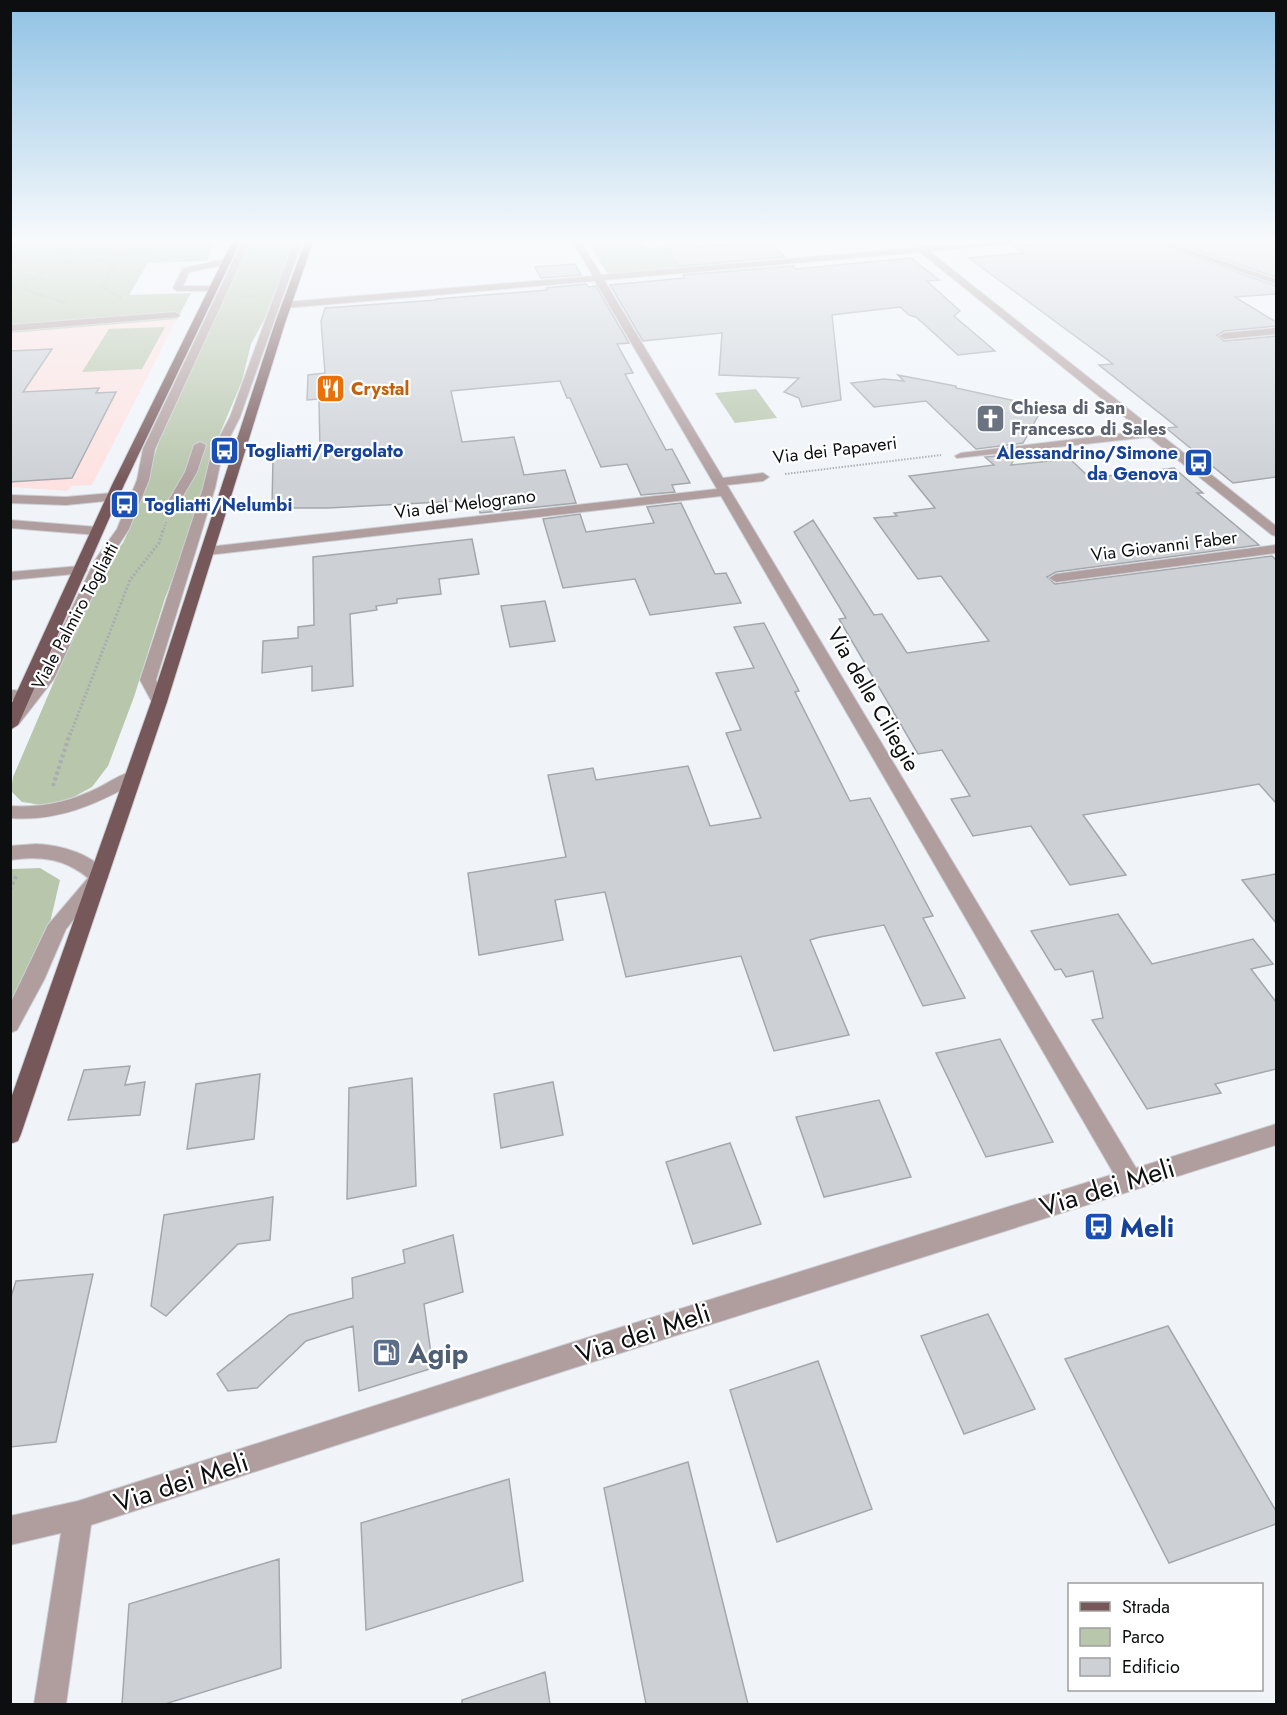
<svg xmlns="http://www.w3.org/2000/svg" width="1287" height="1715" viewBox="0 0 1287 1715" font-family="Jost,sans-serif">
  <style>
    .education { fill: #fde2e1 }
    .green { fill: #b8c6ac }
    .building { fill: #cdd1d6; stroke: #a4a8ad; stroke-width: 1.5 }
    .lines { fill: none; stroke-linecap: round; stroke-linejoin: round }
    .minor-casing { stroke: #cccfd4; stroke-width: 2 }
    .major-casing { stroke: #cccfd4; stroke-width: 2 }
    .path-far2 { stroke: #a9adb1; stroke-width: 2; stroke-dasharray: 1.5 1.5; stroke-linecap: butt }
    .path-far1 { stroke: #a9adb1; stroke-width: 3; stroke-dasharray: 2 2; stroke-linecap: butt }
    .path { stroke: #a9adb1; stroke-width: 4; stroke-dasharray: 3 3; stroke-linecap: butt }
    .minor { fill: #b09e9f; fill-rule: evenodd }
    .major { fill: #76585a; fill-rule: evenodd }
    .labels { text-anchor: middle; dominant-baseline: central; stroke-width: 4.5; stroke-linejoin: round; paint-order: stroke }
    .far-food-label { font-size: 18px; font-weight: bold; fill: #c56008; stroke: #fff; text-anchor: start }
    .far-worship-label { font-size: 18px; font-weight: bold; fill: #5b616d; stroke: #fff; text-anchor: start }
    .far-street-label { font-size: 18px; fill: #0c0e0f; stroke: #fff }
    .far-transit-label { font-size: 18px; font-weight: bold; fill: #164399; stroke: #fff; text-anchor: start }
    .street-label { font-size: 22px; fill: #0c0e0f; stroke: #fff }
    .near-street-label { font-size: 27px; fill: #0c0e0f; stroke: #fff }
    .near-transit-label { font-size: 27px; font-weight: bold; fill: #164399; stroke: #fff; text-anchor: start }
    .near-service-label { font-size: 27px; font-weight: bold; fill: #4e5e75; stroke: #fff; text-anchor: start }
  </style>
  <rect width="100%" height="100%" fill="#f0f4f9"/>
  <!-- education -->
  <path class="education" d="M177,319L92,485L72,486L67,491L11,487L10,333Z"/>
  <!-- green -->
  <path class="green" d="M11,242H214L207,261L148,263L129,295L191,293L177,319L11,333Z
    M249,242H294L264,320L251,344L242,381L221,431L183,553L165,598L134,697L108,766L92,787L70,799L42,805L22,802L11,791L13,777L104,565L123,543L133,521L165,423Z
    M618,242H642L648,248L704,244L721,264L617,274L606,272L590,244Z
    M165,327L142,369L82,372L109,329Z
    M756,389L777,418L735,423L715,393Z
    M40,868L60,880L49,927L11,1005V869Z"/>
  <!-- building -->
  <path class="building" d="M665,242H692L695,247L770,242L785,257L678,266Z
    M1065,242H1153L1276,286V294L1235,297L1276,322V326L1224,331L1217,335L1224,341L1276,336V477L1233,483L1166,428L1177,427L1099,365L1113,364L969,258L1024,253L1013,246Z
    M1173,242H1276V277Z
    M911,258L939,280L927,281L960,311L954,316L995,351L958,355L916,317L909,315L900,307L832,315L841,400L802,407L799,398L784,392L799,378L719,375L722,333L643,341L610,285L684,278L683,275L793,266L796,269Z
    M575,264L581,275L541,278L535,267Z
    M586,284L589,287L596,286L629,343L617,344L633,373L625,374L666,450L672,449L690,483L672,485L675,492L641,495L627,464L601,467L570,398H567L560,381L451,391L462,442L514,437L524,475L565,470L576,503L480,513L479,500L328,508H272L273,457L320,451L319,399L307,400L308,375L325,373L321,321L325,308L436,300V299L547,290L546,288Z
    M52,349L23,392L99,388L96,393L116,392L72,478L10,482V351Z
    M898,375L956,386V388L1043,407L1023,443L976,449L926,401L874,407L851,383L884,379L904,381Z
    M1017,454L1011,465L1070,459L1090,478L1174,468L1203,493H1197L1259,545L1056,572L1047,577L1055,584L1272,556L1276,560V803L1259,784L1083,815L1126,875L1070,885L1031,826L973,836L951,799L970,796L942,750L918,754L839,619L846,618L794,532L813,520L874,615L882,614L907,653L989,641L941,576L918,579L874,518L897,516L894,513L935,508L909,476L994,465L985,457Z
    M681,503L715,574L726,573L741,603L650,615L635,579L563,588L543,519L580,514L586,532L654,523L647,507Z
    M472,539L479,574L439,579L441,594L397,599V603L376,606L377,610L350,614L353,686L312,691V666L262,673L263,641L298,638V627L314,625L313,557Z
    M545,601L555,641L510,647L501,606Z
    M764,623L799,691L795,692L850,801L870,798L908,869L933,916L923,918L965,998L923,1006L884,925L820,937L810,940L849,1035L774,1051L741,956L626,977L605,892L555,900L563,940L479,955L468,873L566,857L548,775L593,768L596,780L688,766L710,826L761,818L726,733L741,730L716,673L754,668L734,627Z
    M1276,874V923L1242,880Z
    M1118,914L1152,964L1253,939L1273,964L1251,969L1276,1002V1069L1215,1084L1221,1093L1147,1109L1092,1020L1103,1018L1093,971L1066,977L1061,969L1055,970L1031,931Z
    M1000,1039L1053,1142L986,1157L936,1053Z
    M130,1066L125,1085L145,1082L140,1115L68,1120L84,1070Z
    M260,1074L254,1139L187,1149L196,1084Z
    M412,1078L416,1186L347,1199L349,1088Z
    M553,1082L563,1135L501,1148L494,1094Z
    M879,1100L911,1177L824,1197L796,1117Z
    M730,1143L761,1224L693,1244L666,1162Z
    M273,1197L270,1240L238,1244L166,1316L151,1306L164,1215Z
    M453,1235L463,1292L424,1304L433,1368L359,1391L353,1326L306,1341L257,1388L228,1391L217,1374L289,1315L353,1298L352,1278L405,1263L403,1250Z
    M93,1274L56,1442L10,1447V1300L16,1281Z
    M988,1314L1035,1409L964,1434L921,1336Z
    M1168,1326L1276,1511V1524L1169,1563L1065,1359Z
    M818,1361L872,1509L777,1542L730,1390Z
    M688,1462L748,1704H646L604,1488Z
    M509,1479L523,1581L366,1630L361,1523Z
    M279,1559L281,1668L165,1704H122L129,1604Z
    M545,1672L550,1704H462V1700Z"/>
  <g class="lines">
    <defs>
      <path id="minor" d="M242,242H250L155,449L149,480L129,529L109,560L54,679L19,724L10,725V713L22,699L10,700V690L28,691L39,677L95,560L117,529L137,480L143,449Z
        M294,242H302L240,417L223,451L215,488L156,680L167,702L164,706H154L140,680L203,488L212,451L230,417Z
        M573,242H581L601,275L915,248L912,245L916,243L924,247L1014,242L1010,244L929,251L1276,526V536L1272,535L1149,437L957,458L955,456L961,453L1142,431L920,252L604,280L723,478L763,473L769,477L763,481L727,485L1136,1168L1276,1124V1145L564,1371L91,1525L66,1704H34L61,1533L10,1545V1516L78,1501L564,1345L1114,1174L721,496L208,555L201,551L208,547L717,489L595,281L286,308L281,305L286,302L593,276Z
        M1155,242H1166L1276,279V284Z
        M226,259L230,262L229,264L189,272L183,286H212L215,287V291H177L173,288L183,268Z
        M175,312L180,315L178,317L10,331V325Z
        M1276,328V334L1224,339L1219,336L1224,333Z
        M200,442L206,445L197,472L176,508H168L166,505L185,472L194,445Z
        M112,493L116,494V500L66,505L10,503V495L66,497Z
        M10,520L97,527L103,531L97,535L10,528Z
        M1276,545V553L1056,582L1049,578L1056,574Z
        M80,566L85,567L87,570L85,573L10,580V572Z
        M132,771L138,773L140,777L138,781C97,804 58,822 10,818V806C42,808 69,802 98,788C109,782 120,775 132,771Z
        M36,844C60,845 96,854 108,877L66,929L44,980L17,1030L10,1033V1004L48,925L88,878C64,858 40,856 10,860V846Z"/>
      <path id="major" d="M232,242H240L124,485L18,725L10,730V707L112,485Z
        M305,242H313L285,323L167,702L21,1134L18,1141L10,1144V1101L151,702L275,323Z"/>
    </defs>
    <!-- minor casing -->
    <use href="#minor" class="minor-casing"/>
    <!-- major casing -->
    <use href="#major" class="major-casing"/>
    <!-- path-far2 -->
    <path class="path-far2" d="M58,242L64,246L69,262L42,273L24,284L25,290L66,303
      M188,242L202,246
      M64,246L97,248L120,255L106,278L103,288L123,299
      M10,250L19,242
      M10,255C59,271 118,260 165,242
      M242,297L258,296
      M785,474L941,455
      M163,532L166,522"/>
    <!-- path-far1 -->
    <path class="path-far1" d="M70,735L130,580L159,543L163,530"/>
    <!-- path -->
    <path class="path" d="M53,786L70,733
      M10,890L16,876"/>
    <!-- minor -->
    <use href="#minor" class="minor"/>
    <!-- major -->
    <use href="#major" class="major"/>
  </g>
  <!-- sky -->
  <linearGradient id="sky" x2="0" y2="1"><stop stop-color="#8fc2e4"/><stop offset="0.5" stop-color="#f8fafc"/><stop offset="1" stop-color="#f8fafc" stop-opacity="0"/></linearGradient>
  <rect width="1287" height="482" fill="url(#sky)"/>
  <!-- icons -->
  <defs>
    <symbol id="restaurant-square" viewBox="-11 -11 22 22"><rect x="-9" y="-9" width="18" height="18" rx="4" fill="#e8710a" stroke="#fff"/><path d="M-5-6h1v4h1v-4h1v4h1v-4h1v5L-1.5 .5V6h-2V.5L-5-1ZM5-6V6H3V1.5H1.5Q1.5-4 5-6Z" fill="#fff"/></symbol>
    <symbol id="church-square" viewBox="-11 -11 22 22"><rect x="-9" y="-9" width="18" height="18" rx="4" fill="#6b7280" stroke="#fff"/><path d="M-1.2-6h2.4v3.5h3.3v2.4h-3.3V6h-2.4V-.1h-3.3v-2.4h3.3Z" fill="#fff"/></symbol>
    <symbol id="bus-square" viewBox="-11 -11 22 22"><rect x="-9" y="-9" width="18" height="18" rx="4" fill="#1a4fb4" stroke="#fff"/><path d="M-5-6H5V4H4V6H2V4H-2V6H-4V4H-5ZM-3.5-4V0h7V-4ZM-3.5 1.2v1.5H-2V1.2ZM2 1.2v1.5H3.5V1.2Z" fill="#fff"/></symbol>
    <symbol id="fuel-square" viewBox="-11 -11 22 22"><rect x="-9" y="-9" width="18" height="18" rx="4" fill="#5c6f8a" stroke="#fff"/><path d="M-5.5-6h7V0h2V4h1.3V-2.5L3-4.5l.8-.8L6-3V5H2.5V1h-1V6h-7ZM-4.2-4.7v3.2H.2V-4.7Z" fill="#fff"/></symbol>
  </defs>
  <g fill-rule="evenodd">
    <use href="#restaurant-square" x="314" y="372" width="33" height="33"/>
    <use href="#church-square" x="974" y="402" width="33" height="33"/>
    <use href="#bus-square" x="208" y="434" width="33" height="33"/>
    <use href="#bus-square" x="1182" y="446" width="33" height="33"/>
    <use href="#bus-square" x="108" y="488" width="33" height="33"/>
    <use href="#bus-square" x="1082" y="1210" width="33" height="33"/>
    <use href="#fuel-square" x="370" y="1336" width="33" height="33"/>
  </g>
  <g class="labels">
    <!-- far-food labels -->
    <g class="far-food-label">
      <text x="351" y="389">Crystal</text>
    </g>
    <!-- far-worship labels -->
    <g class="far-worship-label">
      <text x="1011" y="408">Chiesa di San<tspan x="1011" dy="21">Francesco di Sales</tspan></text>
    </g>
    <!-- far-street labels -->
    <g class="far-street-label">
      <text transform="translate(835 450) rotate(-7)">Via dei Papaveri</text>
      <text transform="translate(465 504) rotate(-7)">Via del Melograno</text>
      <text transform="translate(1164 546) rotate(-7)">Via Giovanni Faber</text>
      <text transform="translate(75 616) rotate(-62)">Viale Palmiro Togliatti</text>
    </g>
    <!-- far-transit labels -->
    <g class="far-transit-label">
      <text x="246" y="451">Togliatti/Pergolato</text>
      <text x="1178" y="453" text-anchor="end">Alessandrino/Simone<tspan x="1178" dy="21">da Genova</tspan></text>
      <text x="145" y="505">Togliatti/Nelumbi</text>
    </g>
    <!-- street labels -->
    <g class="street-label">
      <text transform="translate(874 699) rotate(60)">Via delle Ciliegie</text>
    </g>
    <!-- near-street labels -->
    <g class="near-street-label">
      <text transform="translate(1107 1187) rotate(-17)">Via dei Meli</text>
      <text transform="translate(643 1333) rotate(-18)">Via dei Meli</text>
      <text transform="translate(181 1482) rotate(-18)">Via dei Meli</text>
    </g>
    <!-- near-transit labels -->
    <g class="near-transit-label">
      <text x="1120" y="1227">Meli</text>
    </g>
    <!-- near-service labels -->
    <g class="near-service-label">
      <text x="408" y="1353">Agip</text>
    </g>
  </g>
  <!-- border -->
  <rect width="1287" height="1715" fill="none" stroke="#0c0e0f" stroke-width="24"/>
  <!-- legend -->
  <rect x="1068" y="1583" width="195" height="108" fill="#ffffff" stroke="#9e9f9f" stroke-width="1.5"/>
  <rect x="1080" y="1602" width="30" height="9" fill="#76585a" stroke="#9e9f9f" stroke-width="1.5"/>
  <text x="1122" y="1613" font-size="18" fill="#0c0e0f">Strada</text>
  <rect x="1080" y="1628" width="30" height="18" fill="#b8c6ac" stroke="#9e9f9f" stroke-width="1.5"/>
  <text x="1122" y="1643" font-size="18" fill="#0c0e0f">Parco</text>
  <rect x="1080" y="1658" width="30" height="18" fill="#cdd1d6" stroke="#9e9f9f" stroke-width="1.5"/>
  <text x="1122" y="1673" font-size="18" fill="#0c0e0f">Edificio</text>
</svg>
